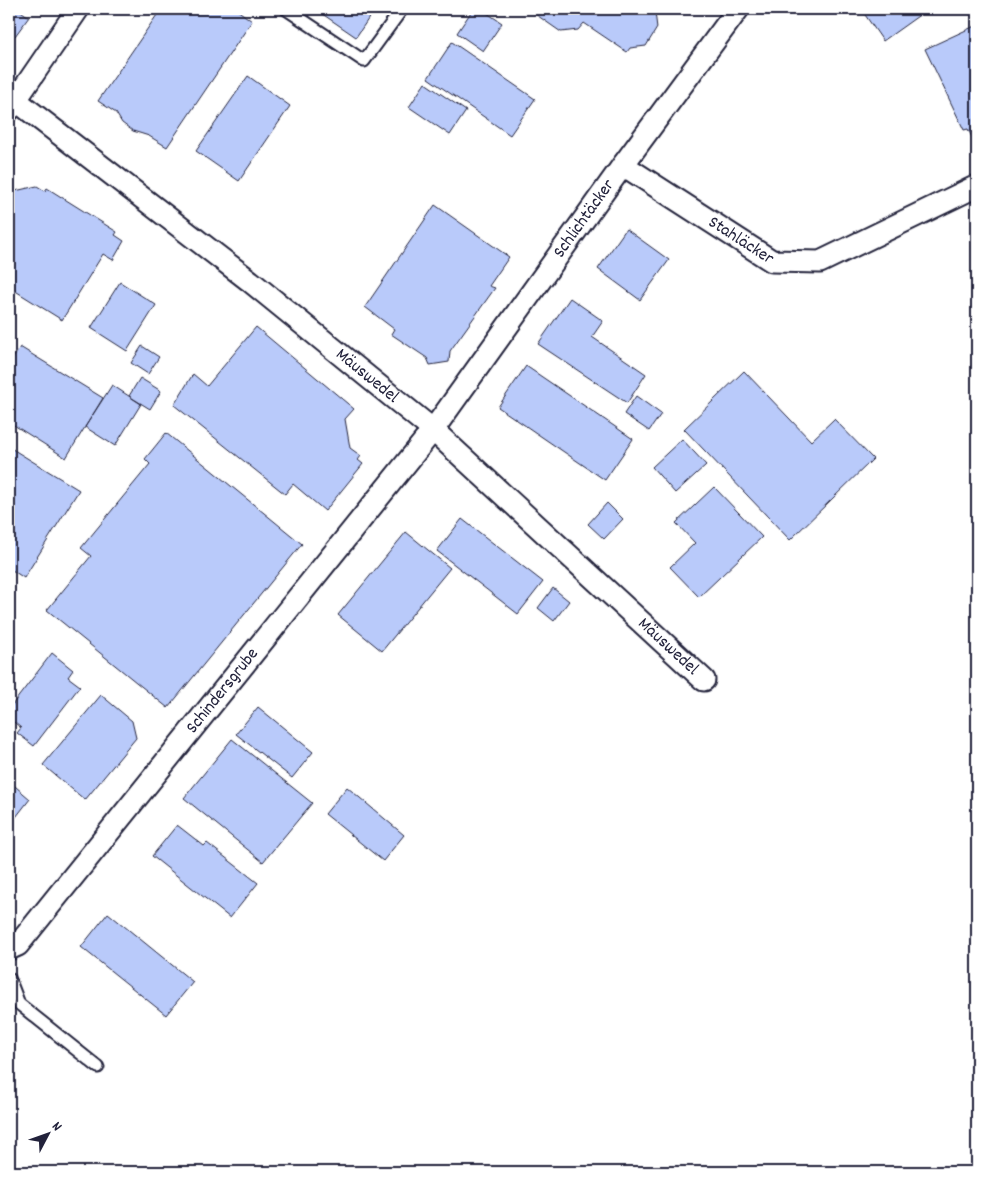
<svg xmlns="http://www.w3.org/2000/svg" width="986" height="1181" viewBox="0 0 986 1181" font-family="Dekko,sans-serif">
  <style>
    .building { fill: #b9cafa; stroke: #22223b }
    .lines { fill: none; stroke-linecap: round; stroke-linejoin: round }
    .lane-casing { stroke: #22223b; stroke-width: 15 }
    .street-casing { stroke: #22223b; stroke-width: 25 }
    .lane { stroke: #fff; stroke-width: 11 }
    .street { stroke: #fff; stroke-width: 21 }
    .labels { text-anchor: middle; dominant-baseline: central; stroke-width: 5; stroke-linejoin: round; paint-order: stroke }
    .street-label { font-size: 18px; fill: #22223b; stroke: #fff }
  </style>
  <rect width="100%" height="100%" fill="#fff"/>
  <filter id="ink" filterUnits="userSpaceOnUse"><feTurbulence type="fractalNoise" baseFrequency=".02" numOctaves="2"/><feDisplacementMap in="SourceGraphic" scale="10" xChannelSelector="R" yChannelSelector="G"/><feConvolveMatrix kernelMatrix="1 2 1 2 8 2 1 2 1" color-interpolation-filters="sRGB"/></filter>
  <g filter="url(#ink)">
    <!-- building -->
    <path class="building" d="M9,9H18L29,17L15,36L9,31Z
      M161,9H236L252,21L167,147L149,136L133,131L122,123L116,113L98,101Z
      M315,9H375L356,37Z
      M473,9H481L502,23L483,51L457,33Z
      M528,9H657L655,12L657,28L646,46L630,48L627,52L584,23L578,30L561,32Z
      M861,9H928L883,41Z
      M977,25V148L968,129L964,130L925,49Z
      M452,42L535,99L510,135L428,78Z
      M248,76L290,106L239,181L196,151Z
      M425,83L466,111L450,135L409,107Z
      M37,186L45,191L47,188L117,232L115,235L124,241L113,260L103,254L62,320L9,287V194L12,196L15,191Z
      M435,205L509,257L489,286L495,288L450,351L449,362L430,365L427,358L391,334L394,329L365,307Z
      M626,229L669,260L640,300L598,269Z
      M120,282L156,305L127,351L91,328Z
      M570,298L603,321L592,337L646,374L627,403L538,344Z
      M256,327L354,409L345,419L350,448L361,456L358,460L363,464L325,511L293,484L285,494L174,405L193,374L207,386Z
      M142,346L159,357L148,374L131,363Z
      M20,347L103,398L66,458L9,422V365Z
      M526,366L633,439L605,480L498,407Z
      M744,371L811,441L834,419L873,459L790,540L684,429Z
      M140,378L161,391L150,409L129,396Z
      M112,385L141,404L115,446L85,427Z
      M636,396L661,414L649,431L624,414Z
      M166,433L302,544L168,708L47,610L91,556L81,548L150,464L145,459Z
      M682,439L706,465L675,493L652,467Z
      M9,447L79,490L24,578L9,568Z
      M714,487L762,537L699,597L670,567L695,543L676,523Z
      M607,503L623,519L604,539L588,524Z
      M462,519L543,582L518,614L437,551Z
      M406,532L450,568L382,651L338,615Z
      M553,588L569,601L554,621L538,608Z
      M52,653L73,670L68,677L80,686L34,746L17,733L21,728L9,718V709Z
      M101,695L132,721L136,738L85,800L43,765Z
      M258,707L313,752L292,778L236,734Z
      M232,739L312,803L263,862L184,798Z
      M9,781L30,799L9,826Z
      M347,787L404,835L383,861L325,814Z
      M177,825L204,846L207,843L258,883L230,918L152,856Z
      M108,913L193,982L166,1015L81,947Z"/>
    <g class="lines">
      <defs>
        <path id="lane" d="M286,9L364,61L402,9
          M9,978L19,1004L98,1067"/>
        <g id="street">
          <path id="s1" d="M9,95L250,281L433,430L704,680"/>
          <path d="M9,110L78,9"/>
          <path id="s2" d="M623,165L772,261L820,262L977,186"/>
          <path id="s3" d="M9,949L18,945L433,430L623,165L738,9"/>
        </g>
      </defs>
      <!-- lane casing -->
      <use href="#lane" class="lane-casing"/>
      <!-- street casing -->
      <use href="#street" class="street-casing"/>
      <!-- lane -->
      <use href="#lane" class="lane"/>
      <!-- street -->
      <use href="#street" class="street"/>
    </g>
  </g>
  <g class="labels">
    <!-- street labels -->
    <g class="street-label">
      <text stroke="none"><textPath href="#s3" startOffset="931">Schlichtäcker</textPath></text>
      <text stroke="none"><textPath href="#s2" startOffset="140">Stahläcker</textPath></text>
      <text stroke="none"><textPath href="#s1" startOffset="455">Mäuswedel</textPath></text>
      <text stroke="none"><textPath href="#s1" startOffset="860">Mäuswedel</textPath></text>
      <text stroke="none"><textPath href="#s3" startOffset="336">Schindersgrube</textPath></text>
    </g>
  </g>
  <!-- margin -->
  <rect width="986" height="1181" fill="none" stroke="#fff" stroke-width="30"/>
  <rect x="15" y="15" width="956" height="1151" fill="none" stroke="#22223b" stroke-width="2" filter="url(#ink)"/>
  <!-- north arrow -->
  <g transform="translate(48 1134) rotate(49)" stroke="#ffffff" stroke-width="4" paint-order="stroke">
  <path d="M0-4L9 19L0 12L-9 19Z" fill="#22223b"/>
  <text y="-8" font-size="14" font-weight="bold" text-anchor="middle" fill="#22223b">N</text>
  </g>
</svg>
